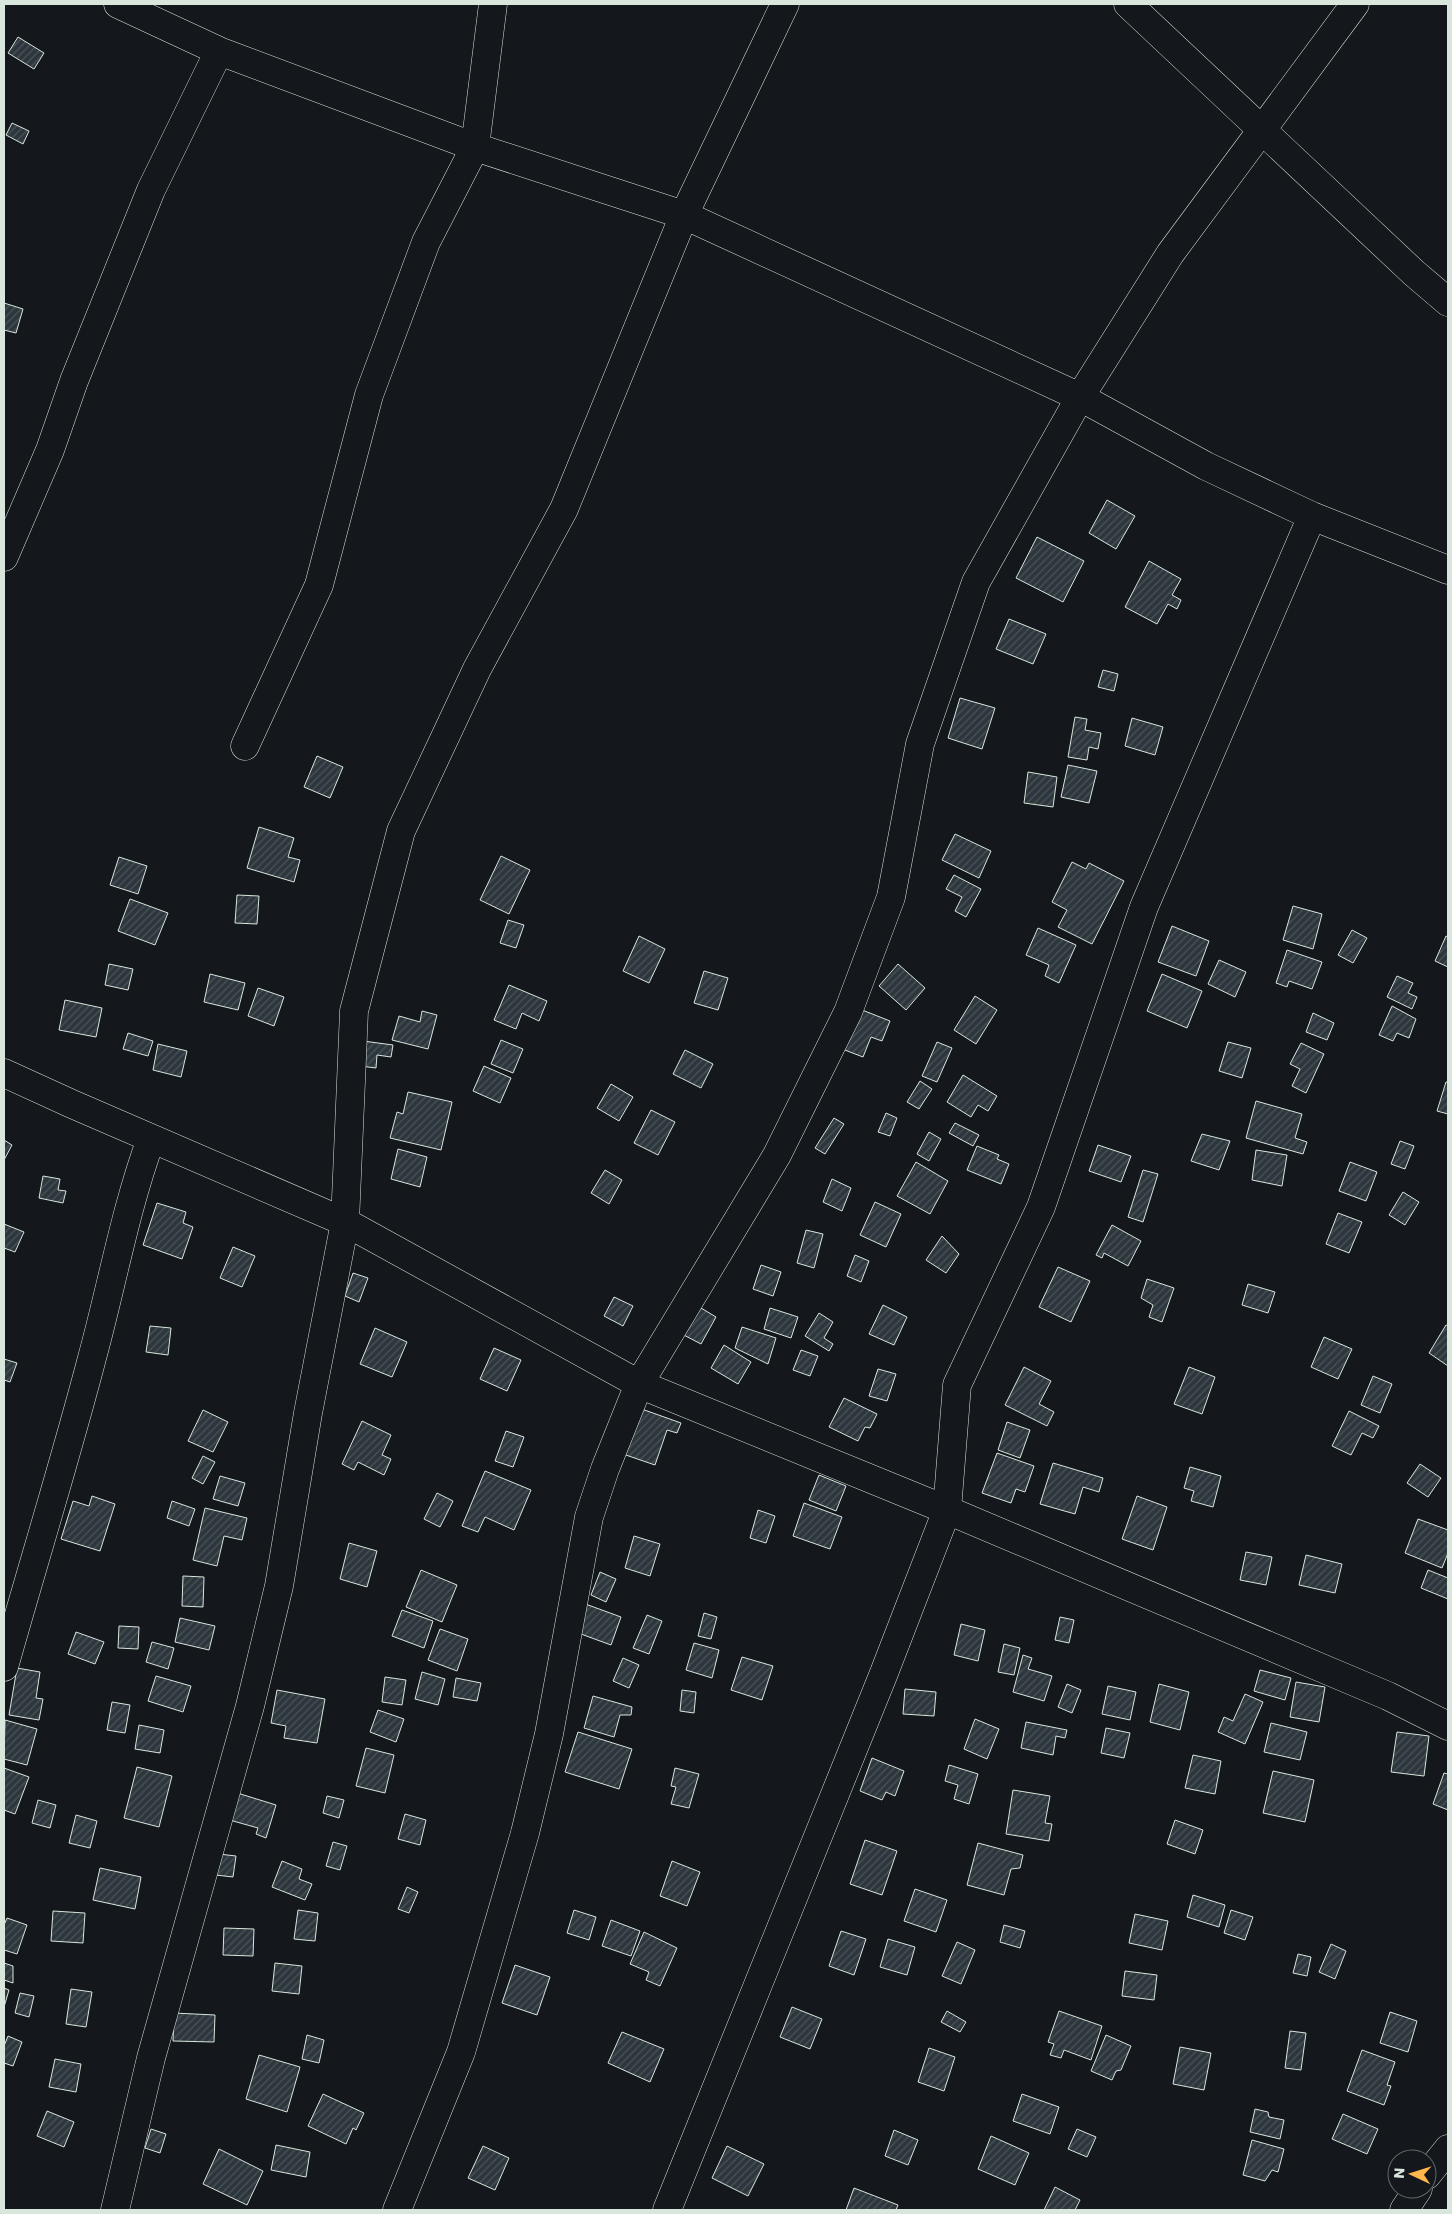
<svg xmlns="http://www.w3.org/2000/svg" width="1452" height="2214" viewBox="0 0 1452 2214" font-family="Poppins,sans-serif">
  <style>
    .building { fill: url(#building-hatch); stroke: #d8e6dc }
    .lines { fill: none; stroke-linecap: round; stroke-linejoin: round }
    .minor-casing { stroke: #d8e6dc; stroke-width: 29 }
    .minor { stroke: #14181c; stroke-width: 28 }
  </style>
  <defs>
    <pattern id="building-hatch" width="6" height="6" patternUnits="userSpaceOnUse" patternTransform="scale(1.25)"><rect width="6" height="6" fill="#2c363c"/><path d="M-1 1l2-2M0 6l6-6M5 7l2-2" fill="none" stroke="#4a5358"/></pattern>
  </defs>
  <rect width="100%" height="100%" fill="#14181c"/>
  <!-- building -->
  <path class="building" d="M18,37L44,53L34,69L8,53Z
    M12,123L29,131L23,144L6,135Z
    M4,303L23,309L16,333L4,330Z
    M1107,500L1135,516L1116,549L1089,533Z
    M1037,537L1084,561L1063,602L1016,578Z
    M1149,561L1181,579L1172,595L1181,600L1177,609L1168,604L1157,624L1125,607Z
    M1009,619L1046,634L1033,664L996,649Z
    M1103,670L1118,674L1114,691L1098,687Z
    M960,698L995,708L982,749L948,738Z
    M1075,717L1087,719L1085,730L1101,733L1098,749L1089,747L1087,760L1068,757Z
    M1132,718L1163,727L1155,755L1125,746Z
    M317,756L343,767L330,798L304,787Z
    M1068,765L1097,771L1089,803L1061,797Z
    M1028,772L1057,777L1053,807L1024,803Z
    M259,827L294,838L288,857L300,860L294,882L247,868Z
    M955,834L991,851L979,878L942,860Z
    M501,856L530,870L509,914L480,900Z
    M119,857L147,866L138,894L110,885Z
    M1072,862L1086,869L1089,863L1124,881L1092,944L1058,927L1067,910L1052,902Z
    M954,875L981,889L966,917L955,911L962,897L946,889Z
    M237,895L259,896L257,924L235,923Z
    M130,899L168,913L155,945L118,931Z
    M1293,906L1322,914L1313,949L1283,940Z
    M508,920L524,925L516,948L500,943Z
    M1172,926L1209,941L1196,976L1158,962Z
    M1038,928L1076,945L1059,983L1045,976L1049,965L1026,955Z
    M1352,930L1367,938L1353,963L1338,955Z
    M639,936L665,949L649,983L623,971Z
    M1446,936L1448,937V967L1435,961Z
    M1287,950L1322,962L1312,989L1289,981L1287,987L1276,983Z
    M1219,960L1246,972L1235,997L1208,984Z
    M109,964L133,969L128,990L105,985Z
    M898,964L925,988L906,1010L879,986Z
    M704,971L728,978L718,1010L694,1003Z
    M210,974L245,983L238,1010L204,1002Z
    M1162,974L1202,991L1187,1028L1147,1011Z
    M1397,976L1413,983L1408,993L1417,997L1412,1009L1387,997Z
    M509,985L547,1001L539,1021L522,1013L516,1029L494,1020Z
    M258,988L284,997L274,1026L248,1016Z
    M975,996L997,1010L976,1044L954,1030Z
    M65,1000L102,1008L96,1037L59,1030Z
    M852,1006L890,1021L882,1041L871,1037L863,1057L837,1047Z
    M1392,1006L1416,1019L1409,1038L1397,1033L1393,1041L1379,1035Z
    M422,1011L437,1015L428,1049L392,1040L399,1016L420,1022Z
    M1313,1013L1334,1023L1327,1040L1306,1032Z
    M128,1033L153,1041L148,1056L123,1049Z
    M501,1040L523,1049L513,1073L491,1064Z
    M363,1041L393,1045L391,1057L377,1055L376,1068L360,1066Z
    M937,1042L952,1048L937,1082L922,1076Z
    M1228,1042L1251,1048L1242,1078L1219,1071Z
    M1301,1043L1324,1054L1306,1093L1292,1086L1300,1069L1290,1064Z
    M158,1044L187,1051L181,1077L153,1070Z
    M685,1050L713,1064L701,1088L673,1074Z
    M484,1066L511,1078L500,1103L473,1091Z
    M963,1075L997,1096L988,1111L978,1105L971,1117L947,1102Z
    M920,1081L932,1089L919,1109L907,1102Z
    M1446,1082H1448V1114L1437,1111Z
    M611,1084L633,1097L619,1121L597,1108Z
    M408,1092L452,1102L441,1150L390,1138L397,1112L403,1114Z
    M1256,1101L1302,1114L1295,1138L1307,1142L1303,1154L1246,1138Z
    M651,1110L675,1122L658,1155L634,1143Z
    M886,1113L897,1118L890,1136L878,1132Z
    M834,1118L844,1124L825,1154L815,1148Z
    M955,1123L979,1135L973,1146L949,1133Z
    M929,1132L941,1139L929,1161L917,1154Z
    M1202,1134L1230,1141L1219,1170L1191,1161Z
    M4,1140L12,1145L4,1160Z
    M1400,1141L1414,1146L1405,1169L1391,1164Z
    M1098,1145L1131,1156L1121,1182L1089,1171Z
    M977,1146L999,1155L997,1159L1009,1164L1001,1184L967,1170Z
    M398,1149L427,1157L420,1187L391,1179Z
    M1256,1150L1287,1155L1282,1186L1252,1180Z
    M916,1162L948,1181L930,1214L897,1196Z
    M1350,1162L1377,1172L1366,1201L1339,1191Z
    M605,1170L622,1180L609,1204L591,1193Z
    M1143,1170L1158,1174L1143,1222L1128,1217Z
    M43,1176L60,1179L58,1190L66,1191L63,1203L39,1198Z
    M832,1179L851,1188L842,1211L823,1202Z
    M1403,1192L1419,1202L1405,1225L1389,1215Z
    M875,1202L901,1214L886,1247L860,1235Z
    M157,1203L186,1212L183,1223L193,1227L182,1259L143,1245Z
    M1338,1213L1362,1222L1349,1253L1326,1244Z
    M4,1224L24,1232L15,1252L4,1248Z
    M1112,1225L1141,1241L1128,1266L1104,1253L1102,1258L1096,1255Z
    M806,1230L823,1234L814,1268L797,1263Z
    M942,1236L959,1254L946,1273L926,1260Z
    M233,1247L255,1256L242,1287L220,1278Z
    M855,1255L869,1261L861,1282L847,1276Z
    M761,1265L781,1272L773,1296L753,1289Z
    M1058,1267L1090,1281L1071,1322L1039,1307Z
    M353,1273L368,1278L359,1302L345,1296Z
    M1147,1279L1174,1288L1162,1322L1149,1317L1153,1305L1141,1298Z
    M1248,1284L1275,1292L1268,1313L1242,1305Z
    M614,1297L633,1306L623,1326L604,1316Z
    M696,1305L716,1317L701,1344L680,1333Z
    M883,1305L907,1317L894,1345L869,1334Z
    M770,1308L798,1317L791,1338L764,1329Z
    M819,1313L833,1322L824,1338L833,1344L829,1351L805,1336Z
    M1446,1325L1448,1326V1366L1429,1353Z
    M150,1326L171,1328L168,1355L146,1352Z
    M742,1327L776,1338L768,1364L735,1348Z
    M375,1328L407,1342L392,1377L360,1364Z
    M1324,1337L1352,1349L1338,1379L1311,1367Z
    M724,1345L751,1362L738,1384L711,1368Z
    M494,1348L521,1360L507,1391L480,1379Z
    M801,1350L818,1356L810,1376L793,1370Z
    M4,1359L17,1363L10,1382L4,1380Z
    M1024,1367L1051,1381L1039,1404L1054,1412L1047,1426L1005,1405Z
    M1189,1367L1215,1377L1202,1414L1174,1404Z
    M878,1369L896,1374L887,1401L869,1396Z
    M1373,1376L1392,1384L1380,1413L1361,1405Z
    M844,1398L877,1414L870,1428L865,1427L858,1441L829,1427Z
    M636,1407L681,1423L677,1433L667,1430L655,1465L620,1453Z
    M203,1410L228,1422L213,1452L188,1441Z
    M1349,1411L1379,1426L1373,1438L1362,1433L1351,1455L1332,1446Z
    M362,1421L391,1435L382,1455L391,1459L384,1475L358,1462L354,1470L342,1464Z
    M1007,1422L1030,1430L1020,1458L998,1450Z
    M506,1431L524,1437L513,1467L495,1461Z
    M997,1453L1034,1466L1025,1492L1016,1489L1011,1503L982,1493Z
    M203,1456L215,1462L203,1484L192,1478Z
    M1053,1463L1103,1478L1099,1492L1083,1487L1075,1514L1040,1504Z
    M1420,1464L1441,1478L1428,1497L1407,1483Z
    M1190,1467L1221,1476L1213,1507L1191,1501L1194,1491L1184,1488Z
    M485,1471L531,1490L514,1530L485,1517L478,1532L462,1526Z
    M819,1475L846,1486L836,1511L809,1500Z
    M220,1476L245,1483L238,1506L213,1499Z
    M437,1493L453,1501L440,1527L424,1519Z
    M92,1496L115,1504L100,1551L61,1539L73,1501L89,1506Z
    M1137,1496L1167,1507L1153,1550L1122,1539Z
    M172,1501L195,1509L189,1526L167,1518Z
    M804,1503L842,1517L830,1549L793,1536Z
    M205,1508L247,1518L242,1540L224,1536L217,1566L193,1560Z
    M758,1510L775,1516L766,1543L750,1538Z
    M1418,1519L1448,1530V1553L1442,1568L1405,1553Z
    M634,1536L660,1544L650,1576L625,1568Z
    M349,1543L377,1551L367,1587L340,1579Z
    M1246,1552L1272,1557L1266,1585L1240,1580Z
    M1306,1555L1342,1564L1335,1593L1299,1585Z
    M421,1570L457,1585L442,1622L406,1607Z
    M1428,1570L1448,1578V1599L1421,1588Z
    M600,1572L616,1579L606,1602L591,1595Z
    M183,1576L204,1577L203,1607L182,1606Z
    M580,1602L621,1617L611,1645L570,1630Z
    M402,1610L433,1621L424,1648L392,1636Z
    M704,1613L717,1617L711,1639L698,1636Z
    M647,1615L662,1621L649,1654L633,1648Z
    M1060,1617L1074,1620L1069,1643L1055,1640Z
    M180,1618L215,1626L209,1650L175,1642Z
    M961,1624L985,1630L978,1661L954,1655Z
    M119,1626L139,1627L138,1649L118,1648Z
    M440,1629L468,1639L457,1671L428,1660Z
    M76,1632L104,1642L95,1664L68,1654Z
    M152,1642L174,1648L168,1669L146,1662Z
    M694,1643L719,1650L712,1678L686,1670Z
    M1004,1644L1020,1648L1014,1675L998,1672Z
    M1023,1655L1032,1658L1028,1669L1052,1676L1044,1701L1013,1692Z
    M742,1657L773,1666L762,1700L731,1690Z
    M623,1658L639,1665L629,1688L613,1681Z
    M17,1668L40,1672L36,1698L43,1699L39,1720L9,1715Z
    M1260,1670L1291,1678L1285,1700L1254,1691Z
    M422,1672L445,1679L438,1705L415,1699Z
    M156,1676L191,1686L183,1712L148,1701Z
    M385,1677L406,1680L402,1705L382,1702Z
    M456,1678L481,1683L477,1701L453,1697Z
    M1296,1682L1325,1687L1319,1722L1290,1717Z
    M1067,1684L1081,1690L1072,1713L1058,1707Z
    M1159,1684L1189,1692L1180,1730L1150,1722Z
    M1108,1686L1136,1692L1130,1720L1102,1714Z
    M905,1689L936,1692L934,1716L903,1714Z
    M277,1690L325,1699L317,1743L284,1738L286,1726L271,1723Z
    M682,1690L696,1692L694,1713L680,1711Z
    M1245,1694L1263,1702L1245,1744L1218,1732L1224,1717L1233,1721Z
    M593,1696L632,1707L631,1715H620L614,1737L584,1728Z
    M112,1702L130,1705L125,1733L107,1730Z
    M378,1710L404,1719L396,1742L370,1732Z
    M975,1719L999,1729L987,1759L964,1749Z
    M5,1720L37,1729L27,1765L4,1759Z
    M1026,1722L1067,1730L1065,1738L1056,1736L1053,1755L1021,1748Z
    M1271,1723L1307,1732L1300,1760L1264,1752Z
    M139,1725L164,1730L160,1753L135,1749Z
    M1106,1728L1130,1733L1124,1758L1101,1753Z
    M578,1732L632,1749L619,1789L565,1772Z
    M1397,1732L1429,1736L1424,1776L1391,1772Z
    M366,1748L394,1755L385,1793L356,1786Z
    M1193,1755L1221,1761L1215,1794L1185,1788Z
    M872,1758L904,1771L895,1796L886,1792L882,1800L860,1791Z
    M949,1765L978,1774L969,1804L954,1799L958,1785L945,1781Z
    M137,1767L172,1776L159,1827L124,1818Z
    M4,1768L29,1777L15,1814L4,1810Z
    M675,1768L699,1774L689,1808L671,1804L676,1787L671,1786Z
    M1273,1771L1314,1780L1305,1822L1263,1813Z
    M1444,1773L1448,1774V1810L1433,1804Z
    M1013,1790L1050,1796L1045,1823L1052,1824L1049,1841L1006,1834Z
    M234,1792L276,1805L266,1838L256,1834L258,1828L226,1819Z
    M327,1796L344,1800L339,1818L323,1813Z
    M38,1800L56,1805L50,1828L32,1823Z
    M405,1814L426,1820L420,1845L398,1839Z
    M76,1815L97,1821L90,1848L69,1843Z
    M1175,1820L1203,1830L1195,1854L1167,1844Z
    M865,1840L897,1851L882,1895L850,1884Z
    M333,1842L347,1846L340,1870L326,1866Z
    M978,1843L1023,1855L1020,1868L1011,1869L1004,1895L967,1885Z
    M210,1853L236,1856L233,1877L207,1874Z
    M282,1861L302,1869L299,1879L312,1884L305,1900L272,1887Z
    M672,1861L700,1872L687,1906L660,1896Z
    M100,1868L141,1877L135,1909L93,1900Z
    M407,1887L418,1892L409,1913L398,1909Z
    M915,1889L947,1900L936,1932L904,1921Z
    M1193,1895L1225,1905L1219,1927L1187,1917Z
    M298,1910L318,1913L315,1941L294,1939Z
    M574,1910L596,1917L589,1940L567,1933Z
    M1231,1910L1253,1917L1245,1940L1224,1933Z
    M53,1911L85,1913L83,1943L51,1941Z
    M1135,1914L1168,1921L1162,1950L1129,1943Z
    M7,1918L27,1925L17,1954L4,1950V1925Z
    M611,1920L640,1931L631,1956L602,1946Z
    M1004,1925L1025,1931L1020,1948L1000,1942Z
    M224,1928L254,1929L253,1956L223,1955Z
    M841,1931L866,1939L854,1975L829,1966Z
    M644,1932L677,1948L660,1986L646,1980L649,1972L630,1964Z
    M888,1939L915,1947L907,1975L880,1967Z
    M957,1942L975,1950L961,1984L942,1976Z
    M1331,1944L1346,1951L1335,1979L1319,1972Z
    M1298,1954L1311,1957L1307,1976L1293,1973Z
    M4,1963L13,1966V1983L4,1980Z
    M275,1963L302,1966L299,1994L272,1991Z
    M515,1965L550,1977L537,2015L502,2003Z
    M1125,1971L1157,1975L1154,2000L1122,1996Z
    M4,1988L9,1990L4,2007Z
    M71,1989L92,1992L86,2027L66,2024Z
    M20,1993L34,1996L29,2017L15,2013Z
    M792,2007L822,2019L810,2049L780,2037Z
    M947,2011L966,2022L960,2032L941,2022Z
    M1059,2011L1102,2026L1091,2060L1064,2050L1061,2058L1050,2055L1054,2044L1048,2042Z
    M1390,2012L1417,2021L1408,2052L1380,2043Z
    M174,2013L215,2015L214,2042L173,2041Z
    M1290,2031L1306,2033L1301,2070L1285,2068Z
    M622,2032L664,2049L650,2082L608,2063Z
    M307,2035L324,2040L319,2063L302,2059Z
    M1106,2035L1131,2046L1121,2070L1116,2071L1112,2080L1091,2071Z
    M8,2036L22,2042L13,2066L4,2063V2046Z
    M1180,2047L1211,2053L1204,2090L1173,2084Z
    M929,2048L955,2057L944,2091L918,2082Z
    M1362,2050L1395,2062L1387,2085L1391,2086L1384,2105L1347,2091Z
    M259,2055L300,2067L287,2112L246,2099Z
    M55,2059L81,2064L76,2092L49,2087Z
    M323,2094L364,2113L356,2130L353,2128L346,2144L308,2126Z
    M1022,2094L1059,2107L1050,2134L1013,2121Z
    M1255,2109L1268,2112L1269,2117L1284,2120L1280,2139L1250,2132Z
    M47,2111L74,2122L64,2147L37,2136Z
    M1343,2114L1378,2129L1367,2154L1332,2139Z
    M151,2129L166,2134L160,2153L145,2148Z
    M1077,2129L1096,2137L1087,2157L1068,2149Z
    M894,2130L918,2140L908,2165L885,2156Z
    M991,2136L1029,2153L1015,2185L978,2169Z
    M1252,2140L1284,2149L1278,2172L1272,2170L1265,2181L1243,2175Z
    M276,2145L310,2152L306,2177L271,2170Z
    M483,2146L509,2158L495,2190L468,2178Z
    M727,2146L764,2164L748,2196L712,2178Z
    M219,2149L263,2171L247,2205L203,2184Z
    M1055,2187L1080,2200L1075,2210H1044Z
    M854,2188L898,2205L896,2210H846Z"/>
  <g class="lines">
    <defs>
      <path id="minor" d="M118,4L219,51L475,147L684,215L1080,397L1206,466L1312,516L1448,570
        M1128,4L1414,273L1448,302
        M4,557L50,450L74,381L151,190L219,51
        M245,746L319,585L369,395L426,242L475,147L493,4
        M4,1073L72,1104L345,1222L639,1384L947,1510L1388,1696L1448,1726
        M4,1667C33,1564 65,1461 92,1358C112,1285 125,1210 151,1139
        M1427,2175L1448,2149
        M115,2210L151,2058L250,1706L279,1586L308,1413L345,1222L354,1011L401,831L477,669L564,509L684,215L785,4
        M397,2210L461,2052L525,1833L549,1734L589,1517L605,1469L639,1384L777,1155L848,1012L891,897L920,744L976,582L1080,397L1170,254L1355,4
        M667,2210L884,1673L947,1510L957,1385L1041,1207L1144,907L1312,516
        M1404,2210L1418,2189"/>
    </defs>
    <!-- minor casing -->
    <use href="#minor" class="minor-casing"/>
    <!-- minor -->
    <use href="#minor" class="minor"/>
  </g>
  <!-- border -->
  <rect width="1452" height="2214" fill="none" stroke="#d8e6dc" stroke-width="10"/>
  <!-- north arrow -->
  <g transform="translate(1412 2174) rotate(274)"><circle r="24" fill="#14181c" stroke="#626a69"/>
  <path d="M0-4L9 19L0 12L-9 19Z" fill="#ffb74d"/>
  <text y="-8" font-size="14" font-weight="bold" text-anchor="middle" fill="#d8e6dc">N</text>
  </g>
</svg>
